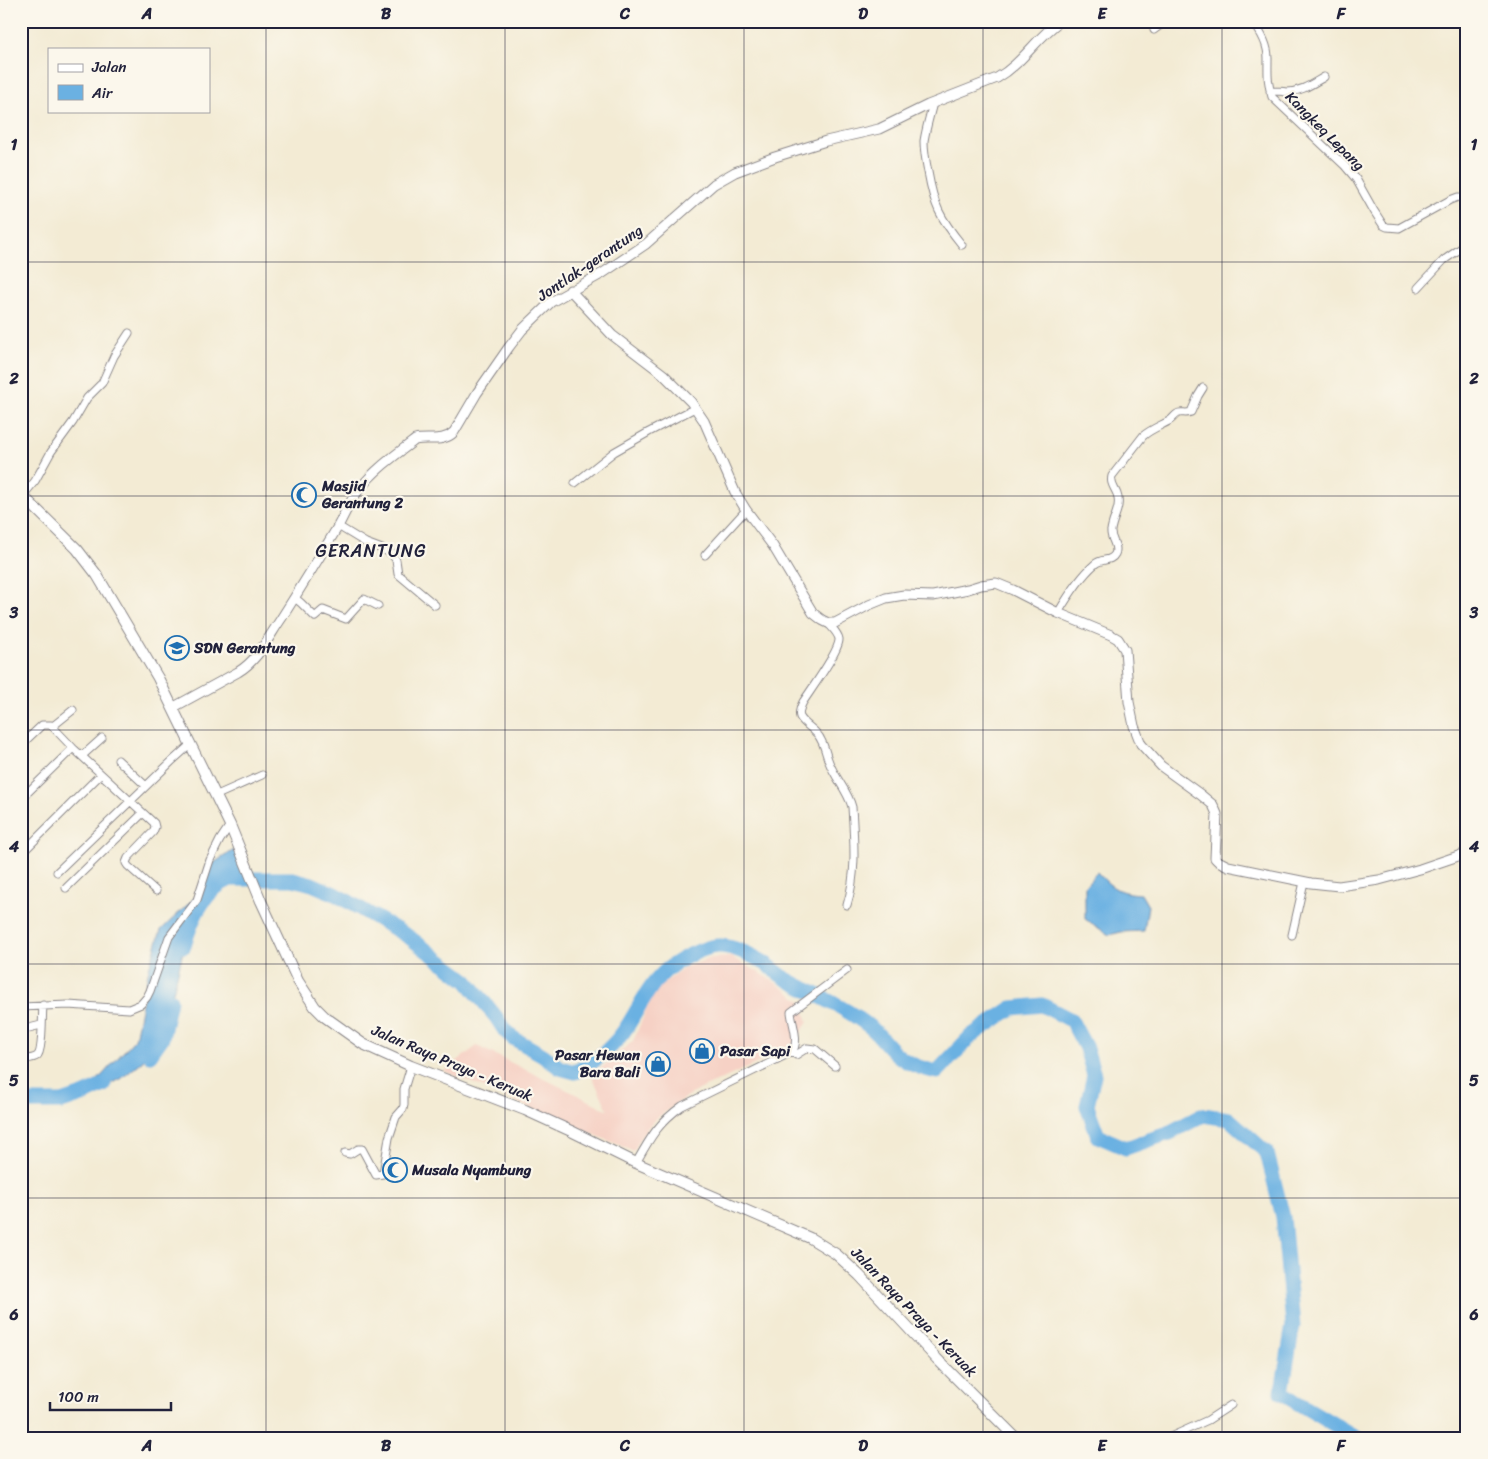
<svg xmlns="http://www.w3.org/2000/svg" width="1488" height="1459" viewBox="0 0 1488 1459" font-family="Sriracha,sans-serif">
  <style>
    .built { fill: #f6d1c5 }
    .water { fill: #6bb1e2; stroke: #466a8e }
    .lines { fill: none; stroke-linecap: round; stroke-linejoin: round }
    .river { stroke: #6bb1e2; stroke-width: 15 }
    .minor-casing { stroke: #8a8688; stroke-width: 9 }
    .tertiary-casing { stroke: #8a8688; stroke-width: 11 }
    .primary-casing { stroke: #8a8688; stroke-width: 12 }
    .minor { stroke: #fff; stroke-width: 7 }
    .tertiary { stroke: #fff; stroke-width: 9 }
    .primary { stroke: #fff; stroke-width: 10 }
    .grid { fill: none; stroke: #22223b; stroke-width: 1; stroke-opacity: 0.55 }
    .labels { text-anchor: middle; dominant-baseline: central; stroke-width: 4.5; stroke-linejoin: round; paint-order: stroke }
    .street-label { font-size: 15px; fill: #22223b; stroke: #fbf7ec }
    .poi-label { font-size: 15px; font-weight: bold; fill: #22223b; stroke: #fbf7ec; text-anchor: start }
    .quarter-label { font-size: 18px; letter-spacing: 1px; fill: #22223b; stroke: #fbf7ec }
    .neatline { fill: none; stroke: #22223b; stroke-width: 2 }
    .grid-label { font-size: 16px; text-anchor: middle; font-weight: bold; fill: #22223b }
  </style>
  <rect width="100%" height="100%" fill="#fbf7ec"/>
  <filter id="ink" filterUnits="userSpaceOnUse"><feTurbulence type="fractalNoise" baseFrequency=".02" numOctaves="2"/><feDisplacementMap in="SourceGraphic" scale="10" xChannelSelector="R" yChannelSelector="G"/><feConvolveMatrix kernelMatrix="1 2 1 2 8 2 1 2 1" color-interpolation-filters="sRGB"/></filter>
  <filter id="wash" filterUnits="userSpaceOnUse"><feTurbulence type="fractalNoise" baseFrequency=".0096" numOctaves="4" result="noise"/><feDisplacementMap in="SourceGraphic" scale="20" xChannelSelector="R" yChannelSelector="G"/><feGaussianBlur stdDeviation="1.12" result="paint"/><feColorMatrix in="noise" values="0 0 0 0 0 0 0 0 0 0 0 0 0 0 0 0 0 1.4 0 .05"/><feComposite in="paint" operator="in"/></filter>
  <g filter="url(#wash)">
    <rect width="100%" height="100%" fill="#f3ebd4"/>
    <!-- built -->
    <path class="built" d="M731,957L769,978L801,1001L808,1022L790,1048L703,1088L686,1097L655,1119L644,1132L633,1151L444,1071L477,1046L608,1110L592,1076L633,1041L654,992L664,983L686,967L711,958Z"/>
    <!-- water -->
    <path class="water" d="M234,850L246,879C240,880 233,880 227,882C209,891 197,910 189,927L161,1041L150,1055L121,1079L85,1094L135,1039L149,968L161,930L203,890L207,867Z
      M1097,872C1112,888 1118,893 1141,894L1148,906L1144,931L1121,932L1109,935L1085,919V886Z"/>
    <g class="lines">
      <!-- river -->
      <path class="river" d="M184,946C191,920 204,890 230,879H293L312,884L337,895L409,937L467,981L496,1017L505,1031L513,1038L543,1055L560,1068L575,1072C597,1061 615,1046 628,1025C643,1001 653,976 679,961C689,955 709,945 721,946C736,947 751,955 763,962C772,967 779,975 788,980C816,995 845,1007 870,1027C878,1033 884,1042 891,1049C904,1063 919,1068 937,1072L971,1036L1012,1008L1042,1005L1071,1020L1086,1048L1094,1075L1087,1106L1098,1136L1126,1148L1169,1133L1203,1115L1229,1119L1267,1153L1283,1217L1293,1325L1282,1392L1296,1402L1357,1438
        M150,1055L162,1038L170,1000
        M21,1102H62L85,1094L104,1085"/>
    </g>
  </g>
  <g filter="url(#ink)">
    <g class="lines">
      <defs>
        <path id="minor" d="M1252,21C1260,31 1268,45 1268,58C1268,74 1267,81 1272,97L1345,166L1356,179L1374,211L1383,225L1387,227L1399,228L1450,200L1458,197L1463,198L1467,200
          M1154,30L1166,21
          M1270,91C1275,91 1281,91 1286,92C1301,92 1312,84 1324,77
          M933,103C930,115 926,128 924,141C924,151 926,162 928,172C934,206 940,218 962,245
          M1418,288L1444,260L1467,244
          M575,483L614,452L649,432L695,408
          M21,498L35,481L51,452L73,422L87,398L102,383L114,356L129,333
          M338,526L366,543L382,549L392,554L396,560L398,574L435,605
          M705,555L746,510
          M295,598L301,603L315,617L323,610L346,619L364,599L378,606
          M1058,613C1068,596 1080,577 1095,564C1102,558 1111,562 1115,554C1119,546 1110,539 1111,531C1112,519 1122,507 1117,494C1114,487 1110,483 1112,476L1143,436C1151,429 1160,426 1169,421C1173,419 1175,414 1179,413C1183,412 1186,414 1191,412L1198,396L1203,388
          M828,623C832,628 838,633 839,639C840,650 810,691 803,702C801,706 798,712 800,717C805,726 817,730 821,740C825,747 826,755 829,762C835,778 848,791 852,807C854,841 857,873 847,905
          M53,726L73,710
          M21,745L42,725H51L73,748L154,823L155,827L153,832L128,858L126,863L128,866L156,891
          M82,756L102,738
          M118,760L146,786
          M217,795L262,775
          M21,799L73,748
          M28,847L101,774
          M57,872L171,762L191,744
          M66,888L143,813
          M1292,935L1304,882
          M21,1007L68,1005L129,1009L141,1004L147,997L150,991L169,937L197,900L210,860L220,840L230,825
          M21,1030L41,1025
          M792,1052L796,1055L807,1048L815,1049L835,1066
          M21,1060C25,1059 33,1059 37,1056C43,1052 42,1014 43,1005
          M345,1153L350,1154L358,1149H362L376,1175L383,1174L389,1138L396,1117L403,1109L404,1105V1089L411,1066
          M636,1163C650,1138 658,1123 682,1106L792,1052C800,1041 792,1024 791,1012L847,970
          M1168,1438L1208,1420L1231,1405"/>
        <path id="tertiary" d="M570,290L612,335L663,374L691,402L704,421L735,492L746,510L773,546L813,613L822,620L828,623H835L869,605L886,598L904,595L933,596L968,589L981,585L996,583L1013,590L1058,613L1111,635L1118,639L1125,650L1129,702L1134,726L1141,744L1161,766L1201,795L1213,805L1217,814L1215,858L1218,861L1228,866L1311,883L1339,886L1379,880L1420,869L1467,853
          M174,707L238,672C258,660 268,638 281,619C300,589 319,558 337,528C344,516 349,502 358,491C373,471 395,455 415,440C428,437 443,443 454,432L477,393L509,347L522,330L551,302L603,273L646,244L714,184L735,172L775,157L826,141L879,129L928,105L997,78C1022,64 1036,38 1060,21"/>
        <path id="primary" d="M21,494L77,549L97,575L158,678L230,825L261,901L298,981L315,1007L325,1017L363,1044L411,1066L525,1110L571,1131L636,1163L810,1238L836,1254L859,1275L937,1359L1016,1438"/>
      </defs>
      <!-- minor casing -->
      <use href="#minor" class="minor-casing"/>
      <!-- tertiary casing -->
      <use href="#tertiary" class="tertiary-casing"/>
      <!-- primary casing -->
      <use href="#primary" class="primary-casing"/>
      <!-- minor -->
      <use href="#minor" class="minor"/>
      <!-- tertiary -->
      <use href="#tertiary" class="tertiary"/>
      <!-- primary -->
      <use href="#primary" class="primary"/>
    </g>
  </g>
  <!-- grid -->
  <path class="grid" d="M266,21V1438M505,21V1438M744,21V1438M983,21V1438M1222,21V1438M21,262H1467M21,496H1467M21,730H1467M21,964H1467M21,1198H1467"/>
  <!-- icons -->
  <defs>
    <symbol id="mosque-ring" viewBox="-11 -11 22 22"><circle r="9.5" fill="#fbf7ec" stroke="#1f6fb2" stroke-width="1.5"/><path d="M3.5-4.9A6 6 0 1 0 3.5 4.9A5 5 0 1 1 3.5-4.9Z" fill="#1f6fb2"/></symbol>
    <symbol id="school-ring" viewBox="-11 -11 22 22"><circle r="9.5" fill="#fbf7ec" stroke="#1f6fb2" stroke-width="1.5"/><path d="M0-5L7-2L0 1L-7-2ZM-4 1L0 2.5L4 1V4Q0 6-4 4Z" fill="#1f6fb2"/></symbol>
    <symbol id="shop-ring" viewBox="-11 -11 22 22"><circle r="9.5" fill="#fbf7ec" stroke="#1f6fb2" stroke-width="1.5"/><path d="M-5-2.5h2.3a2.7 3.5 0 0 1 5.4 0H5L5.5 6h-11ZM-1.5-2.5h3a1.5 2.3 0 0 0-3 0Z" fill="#1f6fb2"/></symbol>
  </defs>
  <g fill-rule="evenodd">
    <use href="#mosque-ring" x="290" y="481" width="28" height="28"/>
    <use href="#school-ring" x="163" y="634" width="28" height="28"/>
    <use href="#shop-ring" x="688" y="1037" width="28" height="28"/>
    <use href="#shop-ring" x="644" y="1050" width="28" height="28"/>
    <use href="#mosque-ring" x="381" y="1156" width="28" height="28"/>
  </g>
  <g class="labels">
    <!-- street labels -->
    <g class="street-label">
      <text transform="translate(1325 131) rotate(45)">Kangkeq Lepang</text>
      <text transform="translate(590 263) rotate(-34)">Jontlak-gerantung</text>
      <text transform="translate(452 1063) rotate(23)">Jalan Raya Praya - Keruak</text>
      <text transform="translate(914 1312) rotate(46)">Jalan Raya Praya - Keruak</text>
    </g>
    <!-- poi labels -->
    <g class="poi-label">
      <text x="322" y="486">Masjid<tspan x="322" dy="17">Gerantung 2</tspan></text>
      <text x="194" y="648">SDN Gerantung</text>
      <text x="720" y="1051">Pasar Sapi</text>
      <text x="640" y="1055" text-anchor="end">Pasar Hewan<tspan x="640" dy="17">Bara Bali</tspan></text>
      <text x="412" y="1170">Musala Nyambung</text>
    </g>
    <!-- quarter labels -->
    <g class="quarter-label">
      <text x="371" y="551">GERANTUNG</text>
    </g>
  </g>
  <!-- margin -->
  <rect width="1488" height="1459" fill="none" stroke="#fbf7ec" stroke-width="55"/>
  <!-- legend -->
  <rect x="48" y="48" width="162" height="65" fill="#fbf7ec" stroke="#a4a2a5"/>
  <rect x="58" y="64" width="25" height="8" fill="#ffffff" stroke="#a4a2a5"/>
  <text x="92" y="72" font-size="15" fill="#22223b">Jalan</text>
  <rect x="58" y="85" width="25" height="15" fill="#6bb1e2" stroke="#a4a2a5"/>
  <text x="92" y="98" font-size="15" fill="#22223b">Air</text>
  <!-- scale -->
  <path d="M50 1402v8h121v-8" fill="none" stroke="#22223b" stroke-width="2.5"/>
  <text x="58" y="1402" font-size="15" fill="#22223b" stroke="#fbf7ec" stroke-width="4" paint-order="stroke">100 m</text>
  <rect x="28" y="28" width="1432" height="1404" class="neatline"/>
  <g class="grid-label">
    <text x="147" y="19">A</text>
    <text x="386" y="19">B</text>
    <text x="625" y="19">C</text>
    <text x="863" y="19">D</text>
    <text x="1102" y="19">E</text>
    <text x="1341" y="19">F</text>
    <text x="14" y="150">1</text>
    <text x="1474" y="150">1</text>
    <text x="14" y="384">2</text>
    <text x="1474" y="384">2</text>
    <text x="14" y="618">3</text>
    <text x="1474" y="618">3</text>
    <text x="14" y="852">4</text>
    <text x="1474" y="852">4</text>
    <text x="14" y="1086">5</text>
    <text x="1474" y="1086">5</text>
    <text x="14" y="1320">6</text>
    <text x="1474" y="1320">6</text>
    <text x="147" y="1451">A</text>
    <text x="386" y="1451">B</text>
    <text x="625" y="1451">C</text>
    <text x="863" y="1451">D</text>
    <text x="1102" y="1451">E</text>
    <text x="1341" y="1451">F</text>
  </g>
</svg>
